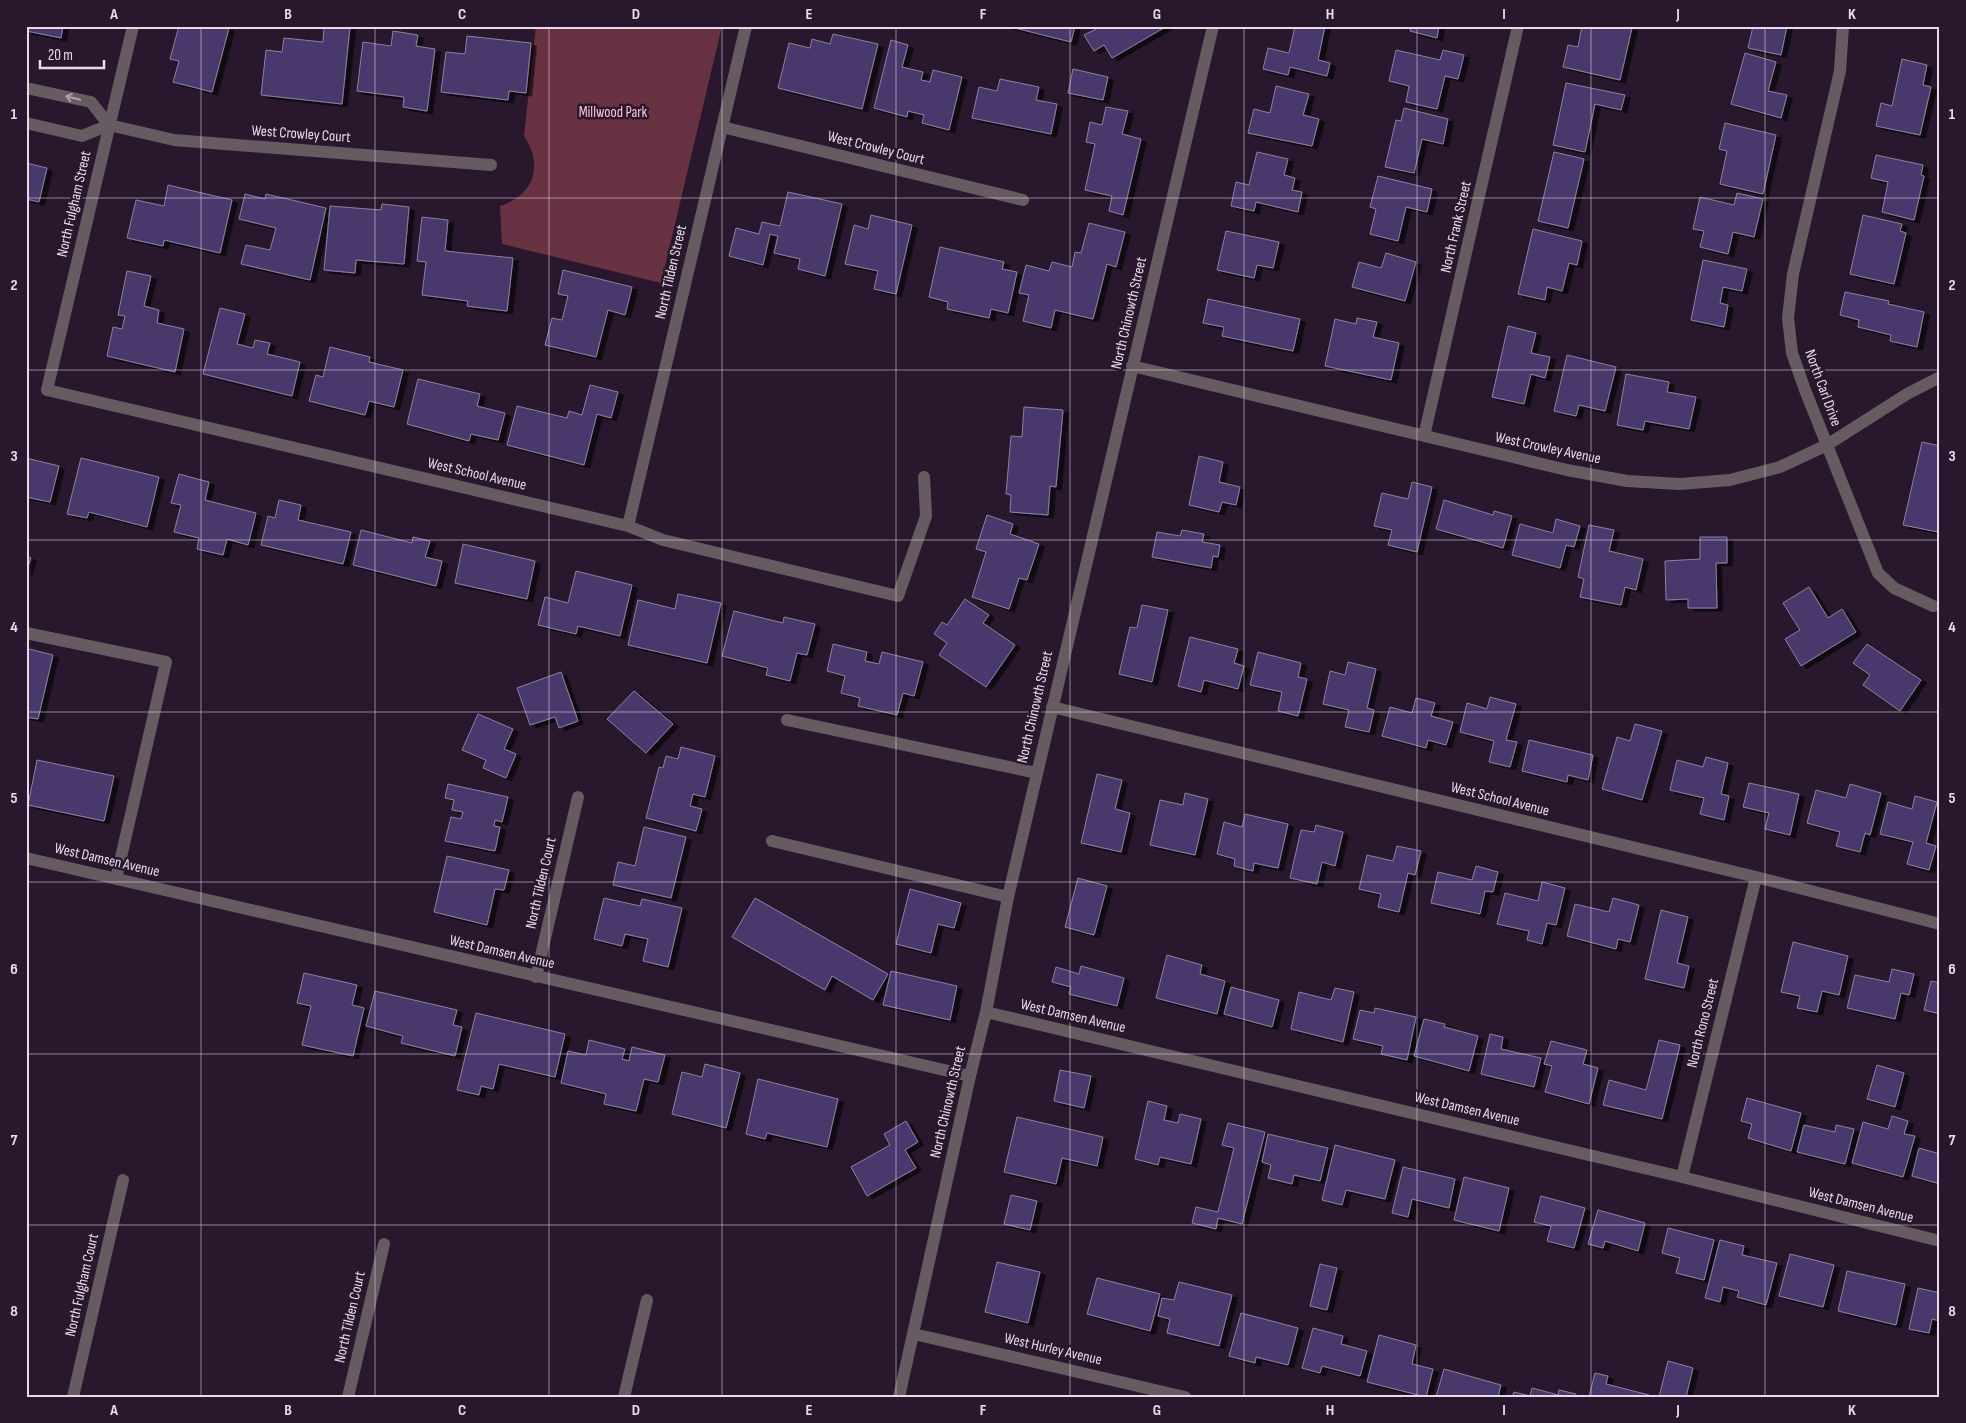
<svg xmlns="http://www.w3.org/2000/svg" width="1966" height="1423" viewBox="0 0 1966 1423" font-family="'Sofia Sans Condensed',sans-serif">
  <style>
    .green { fill: #683242 }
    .building { fill: #4a386c; stroke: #8a819f; filter: url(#shadow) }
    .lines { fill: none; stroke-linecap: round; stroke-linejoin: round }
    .minor { stroke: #675b62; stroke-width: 12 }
    .oneway { stroke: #ada1ac }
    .grid { fill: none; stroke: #e6dbe9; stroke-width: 1; stroke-opacity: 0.55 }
    .labels { text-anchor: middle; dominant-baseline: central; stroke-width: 5; stroke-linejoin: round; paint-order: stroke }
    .park-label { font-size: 15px; fill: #ffc3d1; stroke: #29182d }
    .street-label { font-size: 15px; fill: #e6dbe9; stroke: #29182d }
    .neatline { fill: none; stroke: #e6dbe9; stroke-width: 2 }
    .grid-label { font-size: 16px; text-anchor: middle; font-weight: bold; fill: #e6dbe9 }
  </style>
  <defs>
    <filter id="shadow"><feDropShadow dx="5.5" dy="3" stdDeviation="0" flood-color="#0009"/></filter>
  </defs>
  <rect width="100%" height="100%" fill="#29182d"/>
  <!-- green -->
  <path class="green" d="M536,26H722L661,283L502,244L500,206C534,195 544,166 524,136Z"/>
  <!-- building -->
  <path class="building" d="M26,26H63L61,38L26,31Z
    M179,26H222L229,28L212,92L173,82L179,61L170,59Z
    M324,26L350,27L342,104L261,95L266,50L282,52L284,38L323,42Z
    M1007,26H1075L1071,42Z
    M1094,26H1167L1112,58L1104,45L1094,51L1084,35L1096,29Z
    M1295,26H1325L1318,60L1330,63L1327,76L1290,67L1288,75L1263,69L1268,48L1289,53Z
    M1411,26H1439L1437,38L1410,31Z
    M1582,26L1632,28L1620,80L1563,67L1568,45L1578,47Z
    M1753,26H1787L1781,55L1748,48Z
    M393,31L418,35L416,46L435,49L427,111L403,107L404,97L357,91L363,42L391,46Z
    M833,34L878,44L862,109L778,88L789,43L810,48L812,39L830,44Z
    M467,36L531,43L526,93L509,91L508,100L441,92L446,52L465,54Z
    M891,40L908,45L902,67L923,72L921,80L930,82L933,70L962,77L949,130L922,123L924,115L908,111L907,117L874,108Z
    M1396,50L1440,60L1443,50L1464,55L1458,79L1445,76L1437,109L1406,102L1409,86L1389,81Z
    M1745,53L1776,62L1768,91L1787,95L1781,118L1731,104Z
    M1902,59L1927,65L1923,85L1931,87L1920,135L1876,126L1881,103L1892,106Z
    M1073,69L1108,77L1103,100L1068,93Z
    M1000,79L1039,87L1036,100L1057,104L1051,134L972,118L979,87L997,91Z
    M1566,83L1625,95L1621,110L1595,104L1585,152L1553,145Z
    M1276,86L1309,94L1303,115L1319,119L1312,146L1248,133L1254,109L1270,113Z
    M1106,107L1128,111L1122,134L1141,139L1123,215L1109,211L1112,196L1085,190L1095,144L1086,142L1090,122L1102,125Z
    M1404,108L1448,119L1443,144L1422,139L1414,173L1385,167L1396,120L1401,121Z
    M1725,123L1776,135L1763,194L1720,184L1727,151L1719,149Z
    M1257,152L1288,159L1284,175L1295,178L1292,190L1302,192L1298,212L1256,202L1254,211L1231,206L1236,182L1249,185Z
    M1554,152L1584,159L1568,228L1538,221Z
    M1876,155L1923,165L1921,175L1924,176L1914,220L1882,212L1888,182L1871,178Z
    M26,163L47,168L39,202L26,199Z
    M1378,176L1432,189L1427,212L1406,207L1398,241L1370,234L1376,209L1370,207Z
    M168,185L232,200L220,253L164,240L163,246L127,238L136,200L164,206Z
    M788,192L842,204L825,276L798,269L800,259L774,253L778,236L770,234L763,265L729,256L736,228L759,234L762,222L780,226Z
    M1737,193L1763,199L1754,237L1733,232L1728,254L1700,247L1704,231L1693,229L1700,197L1734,205Z
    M245,194L265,199L266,194L326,208L310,280L241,264L246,245L270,250L276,228L239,219Z
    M382,204L409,207L404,264L356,260L355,273L324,270L330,206L381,210Z
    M871,215L912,225L896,294L874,289L878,271L845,264L854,225L868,229Z
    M1863,215L1902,224L1900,231L1906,233L1894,284L1850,274Z
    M422,217L448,220L445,251L513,258L507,311L467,306L468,301L422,295L426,262L417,261Z
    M1089,223L1125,232L1116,267L1107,264L1093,319L1055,310L1051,328L1023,321L1029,295L1019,293L1026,265L1049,271L1052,262L1072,267L1075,252L1081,253Z
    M1533,229L1582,241L1577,265L1569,263L1562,291L1547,287L1545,300L1518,294Z
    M1226,231L1279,242L1273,268L1257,265L1254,278L1217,270Z
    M940,247L1004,262L1002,269L1017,272L1008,313L991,309L989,318L947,309L948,302L929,297Z
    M1386,253L1416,262L1405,301L1352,287L1359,262L1381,268Z
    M1703,260L1747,269L1742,291L1723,287L1720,303L1728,305L1724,327L1691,320Z
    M563,270L632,287L625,315L608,310L596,357L545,345L552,318L562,320L568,296L558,294Z
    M127,271L151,276L144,306L159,310L157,323L184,329L175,372L107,356L113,327L122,329L125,316L118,315Z
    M1845,292L1889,301L1888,304L1924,312L1917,347L1890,341L1891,335L1858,327L1859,320L1840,315Z
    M1208,299L1300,319L1293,351L1222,336L1224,327L1203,323Z
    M220,308L245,314L237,344L253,348L255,340L270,343L267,354L300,362L292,396L203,374Z
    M1357,318L1377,322L1373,337L1399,343L1391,380L1325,366L1335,319L1356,324Z
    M1508,326L1536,333L1531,353L1550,357L1545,378L1531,374L1524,404L1492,397Z
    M330,347L370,357L369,362L403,370L394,407L369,401L365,415L309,401L316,375L323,377Z
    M1567,355L1616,367L1605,411L1579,405L1576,416L1554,411Z
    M1626,374L1669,382L1667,392L1696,397L1689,429L1645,421L1643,430L1617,425Z
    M418,379L480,394L477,406L505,413L498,440L471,434L469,441L407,424Z
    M590,385L618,392L611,418L597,414L584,465L507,445L517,406L567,418L569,411L582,415Z
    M1024,407L1063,410L1056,487L1050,486L1048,515L1010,512L1011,495L1006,494L1011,436L1022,437Z
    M1922,442L1940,446V524L1938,532L1903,525Z
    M1199,456L1223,462L1219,482L1240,487L1236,505L1222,502L1219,512L1189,505Z
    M26,458L59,466L50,502L26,497Z
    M81,458L159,477L147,527L89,512L87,518L67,514Z
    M179,474L209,482L205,500L256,513L248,545L227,539L223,555L197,549L199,538L174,532L181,505L171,503Z
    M1412,482L1432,487L1417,552L1388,545L1392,530L1374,526L1382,493L1408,499Z
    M279,500L301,505L298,520L351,532L343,564L261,545L268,516L275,518Z
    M1444,500L1493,515L1494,511L1512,516L1503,548L1436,529Z
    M987,515L1013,524L1010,534L1039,544L1027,580L1019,578L1009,609L972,597L986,552L976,549Z
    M1556,519L1580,526L1574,547L1566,545L1560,568L1512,555L1520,524L1553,533Z
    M1589,525L1614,530L1609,551L1643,559L1636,590L1625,587L1621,605L1580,597L1584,579L1578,577Z
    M361,530L412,543L413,537L430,541L425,557L442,561L436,586L353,565Z
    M1182,530L1204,534L1202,542L1220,545L1218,557L1213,556L1211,568L1152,557L1157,532L1180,536Z
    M1700,537H1727V563H1716L1717,608H1688V599L1666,600L1665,561L1700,559Z
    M463,544L535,561L527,599L455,583Z
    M26,556L31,558L26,573Z
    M576,571L632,585L620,636L578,626L576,634L538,625L545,597L568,603Z
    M1809,587L1828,618L1842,609L1856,632L1801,666L1785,639L1800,630L1783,603Z
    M678,594L721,603L707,663L628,645L638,600L675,609Z
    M965,599L989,615L983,623L1015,645L986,687L939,655L947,643L934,634L942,622L947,625Z
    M1142,605L1168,610L1152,682L1119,674L1130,627L1137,628Z
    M734,611L783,623L784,617L815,624L807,655L797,653L790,681L766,675L768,668L722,656Z
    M1190,637L1238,649L1234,663L1244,666L1238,689L1204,680L1201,692L1178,686Z
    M833,644L867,652L865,661L879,664L882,652L923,662L914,696L903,693L897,715L858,706L860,698L841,693L845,676L827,671Z
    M1867,644L1921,680L1900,711L1863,685L1870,675L1853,663Z
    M29,649L53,655L38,719L26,717V662Z
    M1258,652L1301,663L1298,677L1307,679L1298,716L1278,711L1282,692L1250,685Z
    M1348,662L1376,669L1367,708L1374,710L1369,732L1345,727L1349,710L1323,704L1330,671L1345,675Z
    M561,672L578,721L559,728L555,717L530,725L517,688Z
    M634,691L673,724L646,753L607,719Z
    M1490,697L1516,704L1506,740L1517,742L1510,767L1489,762L1494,741L1460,732L1467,703L1487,709Z
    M1416,698L1435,703L1431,716L1453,722L1446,745L1428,740L1426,748L1382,736L1390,707L1412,713Z
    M478,714L513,729L504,749L516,754L506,778L483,768L486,760L462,750Z
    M1635,724L1662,731L1642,800L1602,789L1617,737L1630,741Z
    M1529,740L1593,755L1588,780L1568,775L1567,782L1522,771Z
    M681,747L715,756L705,797L693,794L690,806L702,809L696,831L646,818L659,767L663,768L666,756L678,759Z
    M1706,757L1728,763L1721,794L1729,796L1724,820L1700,814L1704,798L1670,790L1677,760L1703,767Z
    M37,760L114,776L104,821L28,805Z
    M1097,774L1122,780L1115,809L1130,813L1121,852L1081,843Z
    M1749,783L1799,794L1790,835L1765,829L1769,813L1743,807Z
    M448,784L508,797L502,822L495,820L494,826L500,827L495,851L445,841L451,817L461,819L463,812L452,810L454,800L445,798Z
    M1850,784L1881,793L1870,835L1865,833L1860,852L1836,846L1840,832L1807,823L1816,790L1846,798Z
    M1185,793L1208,799L1195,855L1150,845L1160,800L1183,805Z
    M1915,796L1937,802L1926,843L1936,846L1929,870L1907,864L1913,842L1880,834L1888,802L1912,809Z
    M1245,814L1288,824L1278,868L1254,863L1253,871L1234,866L1235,859L1217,854L1224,822L1242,827Z
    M1316,825L1343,832L1335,866L1322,862L1317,884L1290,878L1301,830L1314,832Z
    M644,827L686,837L671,898L613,885L618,862L635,866Z
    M1397,846L1421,851L1415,875L1408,873L1399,912L1378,907L1381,894L1359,889L1367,855L1393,861Z
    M447,856L509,870L504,890L495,889L487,925L434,912Z
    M1476,866L1498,872L1493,892L1485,891L1480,914L1431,903L1438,872L1472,880Z
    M1078,878L1107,886L1094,935L1065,927Z
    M1542,882L1565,888L1556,925L1547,923L1542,944L1527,940L1529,931L1497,924L1505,893L1538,901Z
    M910,889L961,903L954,928L938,924L931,953L896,944Z
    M604,898L640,906L642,899L682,908L668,967L643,961L648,939L625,934L622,946L594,939Z
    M755,898L888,974L873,1000L832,976L825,990L732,937Z
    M1613,898L1639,905L1630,942L1618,939L1616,949L1567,936L1575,904L1609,912Z
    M1661,910L1688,917L1677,963L1689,966L1684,988L1645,979Z
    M1793,942L1848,956L1839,995L1822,991L1817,1012L1797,1008L1800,996L1781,992Z
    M1167,955L1202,965L1200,974L1225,981L1217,1014L1156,998Z
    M1081,966L1124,978L1117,1006L1069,994L1071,987L1052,982L1056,967L1079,974Z
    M1892,969L1914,974L1909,995L1901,993L1895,1019L1847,1008L1855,975L1889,982Z
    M891,971L957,986L950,1020L883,1005Z
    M304,973L357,985L352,1005L364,1008L353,1056L302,1045L311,1006L297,1003Z
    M1931,981L1940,983V1014L1924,1010Z
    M1231,987L1279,1000L1272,1027L1224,1014Z
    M1335,988L1354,992L1343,1042L1291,1029L1299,992L1331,1000Z
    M375,991L457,1010L453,1025L462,1027L455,1056L401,1043L403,1036L366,1026Z
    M1375,1008L1416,1017L1407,1060L1381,1054L1383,1046L1353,1039L1360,1010L1374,1013Z
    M476,1013L565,1034L555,1077L499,1064L493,1089L481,1086L479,1095L457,1090Z
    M1424,1019L1445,1024L1444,1027L1478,1036L1469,1071L1414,1056Z
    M1490,1034L1503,1037L1501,1049L1541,1058L1534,1087L1481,1074Z
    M589,1040L625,1049L622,1059L629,1061L632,1047L665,1055L658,1082L644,1079L636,1111L604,1104L606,1094L561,1083L568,1051L586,1055Z
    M1659,1040L1680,1045L1662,1119L1603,1105L1609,1080L1646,1090Z
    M1551,1041L1587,1050L1583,1064L1598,1068L1589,1104L1545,1092L1552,1066L1544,1064Z
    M705,1064L740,1073L726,1128L672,1114L682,1072L702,1077Z
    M1877,1065L1904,1073L1895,1107L1867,1099Z
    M1060,1070L1091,1076L1084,1108L1054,1101Z
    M758,1079L838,1099L827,1147L767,1133L765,1139L746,1134Z
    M1747,1098L1801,1113L1791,1151L1748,1138L1752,1124L1741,1121Z
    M1148,1101L1167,1106L1164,1120L1178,1123L1180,1114L1201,1119L1191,1164L1160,1157L1158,1165L1135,1159Z
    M1892,1116L1908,1121L1904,1134L1915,1136L1903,1177L1852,1163L1863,1122L1888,1129Z
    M1017,1117L1103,1137L1097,1166L1062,1158L1056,1184L1004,1172Z
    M906,1121L918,1142L905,1150L916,1168L867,1196L851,1167L890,1145L884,1134Z
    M1228,1123L1265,1132L1242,1224L1218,1218L1216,1229L1192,1223L1196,1207L1218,1212L1234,1148L1222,1145Z
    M1804,1125L1835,1132L1836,1125L1854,1129L1845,1164L1797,1152Z
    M1268,1134L1328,1148L1320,1181L1294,1175L1292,1184L1268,1178L1271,1165L1262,1162Z
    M1335,1145L1395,1160L1385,1199L1346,1190L1342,1205L1322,1200Z
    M1919,1148L1940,1154V1184L1912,1176Z
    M1403,1167L1455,1179L1449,1208L1412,1199L1408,1217L1392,1213Z
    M1464,1177L1509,1188L1499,1231L1454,1220Z
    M1011,1195L1037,1201L1030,1230L1004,1224Z
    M1541,1196L1585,1208L1574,1248L1547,1241L1551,1226L1534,1222Z
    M1598,1210L1645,1223L1638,1251L1605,1241L1603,1248L1588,1244Z
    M1668,1228L1714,1240L1704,1280L1676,1273L1680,1258L1662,1253Z
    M1720,1240L1744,1246L1742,1255L1777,1263L1766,1305L1737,1297L1739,1291L1723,1287L1720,1302L1705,1298Z
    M1790,1254L1834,1265L1823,1307L1779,1296Z
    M997,1262L1040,1272L1028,1323L985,1312Z
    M1320,1264L1337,1268L1327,1310L1310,1306Z
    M1847,1271L1905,1284L1896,1325L1838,1311Z
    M1097,1278L1160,1294L1150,1331L1087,1314Z
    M1179,1282L1232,1295L1219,1346L1167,1333L1170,1319L1158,1316L1162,1298L1174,1300Z
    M1918,1288L1940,1293V1321L1932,1319L1929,1333L1909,1329Z
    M1241,1313L1298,1328L1288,1365L1256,1357L1255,1363L1229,1356Z
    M1313,1328L1343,1336L1341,1344L1367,1351L1360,1376L1322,1366L1320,1373L1302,1368Z
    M1379,1335L1416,1345L1412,1364L1433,1369L1426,1397L1367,1382Z
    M1668,1361L1693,1368L1686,1397H1659Z
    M1444,1369L1501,1385L1498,1397H1436Z
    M1595,1373L1608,1376L1606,1384L1649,1395L1648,1397H1589Z
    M1532,1388L1558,1395L1559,1390L1576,1394L1575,1397H1512L1514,1392L1530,1396Z"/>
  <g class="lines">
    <!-- minor -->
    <path class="minor" d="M133,26L47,390L628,526L663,540L898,596L926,516L924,477
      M1843,26L1840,71L1793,274L1788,318L1792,353L1805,390L1878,573L1894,588L1933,606
      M26,88L91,102L109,125
      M26,123L82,136L109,125L174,140L491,165
      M722,127L1023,200
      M1132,366L1567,470L1627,481L1680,484L1730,480L1780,467L1827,445L1907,394L1940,377
      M1424,436L1518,26
      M628,526L746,26
      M26,633L166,662L116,879
      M1052,707L1756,877L1940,924
      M787,720L1037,773
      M772,841L1008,897
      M26,858L970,1076
      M536,977L578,797
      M986,1012L1682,1177L1940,1241
      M1682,1177L1756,877
      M914,1334L1185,1397
      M73,1397L123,1180
      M348,1397L384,1244
      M624,1397L647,1300
      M899,1397L970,1076L986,1012L1008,897L1213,26"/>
  </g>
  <!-- one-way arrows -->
  <defs><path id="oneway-shaft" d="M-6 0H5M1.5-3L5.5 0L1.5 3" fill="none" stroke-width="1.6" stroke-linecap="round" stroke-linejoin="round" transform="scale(1.25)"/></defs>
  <use class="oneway" href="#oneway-shaft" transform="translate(73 98) rotate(-167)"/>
  <!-- grid -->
  <path class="grid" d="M201,26V1397M375,26V1397M549,26V1397M722,26V1397M896,26V1397M1070,26V1397M1244,26V1397M1417,26V1397M1591,26V1397M1765,26V1397M26,198H1940M26,370H1940M26,540H1940M26,712H1940M26,882H1940M26,1054H1940M26,1225H1940"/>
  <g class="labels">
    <!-- park labels -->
    <g class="park-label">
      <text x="613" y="112">Millwood Park</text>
    </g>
    <!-- street labels -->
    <g class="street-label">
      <text transform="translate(301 134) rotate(4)">West Crowley Court</text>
      <text transform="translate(876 148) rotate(14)">West Crowley Court</text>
      <text transform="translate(74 204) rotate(-77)">North Fulgham Street</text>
      <text transform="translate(1456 227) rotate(-77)">North Frank Street</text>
      <text transform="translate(671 272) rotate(-77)">North Tilden Street</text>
      <text transform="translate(1129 313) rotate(-77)">North Chinowth Street</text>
      <text transform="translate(1823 388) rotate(70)">North Carl Drive</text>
      <text transform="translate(1548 448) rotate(12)">West Crowley Avenue</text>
      <text transform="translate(477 474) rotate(13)">West School Avenue</text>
      <text transform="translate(1035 707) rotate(-77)">North Chinowth Street</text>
      <text transform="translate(1500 799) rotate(14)">West School Avenue</text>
      <text transform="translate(107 860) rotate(13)">West Damsen Avenue</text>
      <text transform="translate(541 883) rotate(-77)">North Tilden Court</text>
      <text transform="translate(502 952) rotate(13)">West Damsen Avenue</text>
      <text transform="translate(1073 1016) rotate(13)">West Damsen Avenue</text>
      <text transform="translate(1703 1023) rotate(-76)">North Rono Street</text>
      <text transform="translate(948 1102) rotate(-77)">North Chinowth Street</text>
      <text transform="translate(1467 1109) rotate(13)">West Damsen Avenue</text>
      <text transform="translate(1861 1205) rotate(14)">West Damsen Avenue</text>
      <text transform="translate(82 1285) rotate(-77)">North Fulgham Court</text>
      <text transform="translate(350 1317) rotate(-77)">North Tilden Court</text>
      <text transform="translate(1053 1349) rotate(13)">West Hurley Avenue</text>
    </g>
  </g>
  <!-- border -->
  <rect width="1966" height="1423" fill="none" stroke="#29182d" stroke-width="55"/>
  <!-- scale -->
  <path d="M40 60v8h64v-8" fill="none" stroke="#e6dbe9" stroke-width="2.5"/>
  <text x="48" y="60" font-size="15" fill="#e6dbe9" stroke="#29182d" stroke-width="4" paint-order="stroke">20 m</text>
  <rect x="28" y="28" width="1910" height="1368" class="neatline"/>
  <g class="grid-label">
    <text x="114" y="19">A</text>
    <text x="288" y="19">B</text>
    <text x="462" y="19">C</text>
    <text x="636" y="19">D</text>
    <text x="809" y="19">E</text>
    <text x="983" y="19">F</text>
    <text x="1157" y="19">G</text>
    <text x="1330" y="19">H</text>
    <text x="1504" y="19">I</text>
    <text x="1678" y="19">J</text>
    <text x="1852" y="19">K</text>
    <text x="14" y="119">1</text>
    <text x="1952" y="119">1</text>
    <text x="14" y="290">2</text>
    <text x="1952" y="290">2</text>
    <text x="14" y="461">3</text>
    <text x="1952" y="461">3</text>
    <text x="14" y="632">4</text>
    <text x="1952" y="632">4</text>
    <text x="14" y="803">5</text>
    <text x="1952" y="803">5</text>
    <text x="14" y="974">6</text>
    <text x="1952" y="974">6</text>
    <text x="14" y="1145">7</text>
    <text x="1952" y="1145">7</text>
    <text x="14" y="1316">8</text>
    <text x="1952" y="1316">8</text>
    <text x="114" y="1415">A</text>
    <text x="288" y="1415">B</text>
    <text x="462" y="1415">C</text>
    <text x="636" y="1415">D</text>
    <text x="809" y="1415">E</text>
    <text x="983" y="1415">F</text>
    <text x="1157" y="1415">G</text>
    <text x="1330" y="1415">H</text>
    <text x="1504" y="1415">I</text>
    <text x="1678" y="1415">J</text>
    <text x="1852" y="1415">K</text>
  </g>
</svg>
